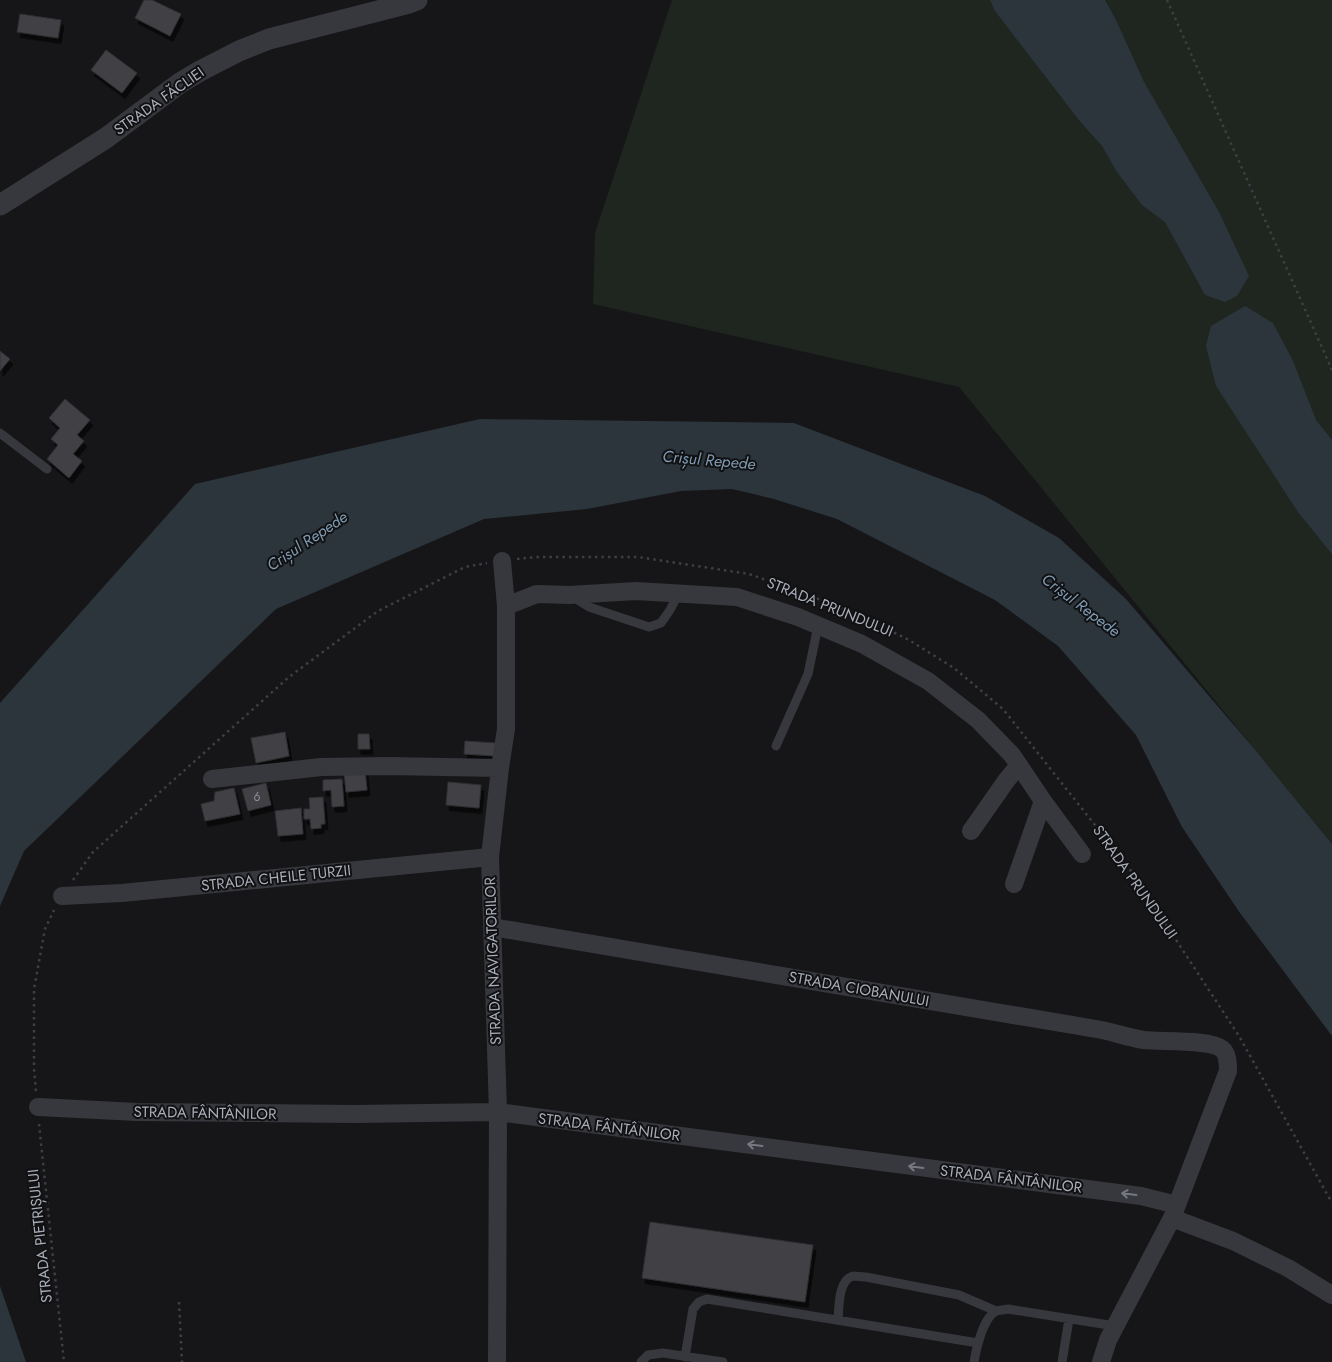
<svg xmlns="http://www.w3.org/2000/svg" width="1332" height="1362" viewBox="0 0 1332 1362" font-family="Jost,sans-serif">
  <style>
    .green { fill: #1e261f }
    .water { fill: #2c353c }
    .building { fill: #404145; stroke: #303034; filter: url(#shadow) }
    .lines { fill: none; stroke-linecap: round; stroke-linejoin: round }
    .path { stroke: #3d3f44; stroke-width: 2.5; stroke-dasharray: 2.5 4; stroke-linecap: butt }
    .service { stroke: #37383d; stroke-width: 9 }
    .minor { stroke: #37383d; stroke-width: 18 }
    .tertiary { stroke: #37383d; stroke-width: 21 }
    .oneway { stroke: #757881 }
    .labels { text-anchor: middle; dominant-baseline: central; stroke-width: 4; stroke-linejoin: round; paint-order: stroke }
    .number-label { font-size: 12px; fill: #8e929b }
    .street-label { font-size: 15px; fill: #a8adb8; stroke: #111113 }
    .water-label { font-size: 16px; font-style: italic; fill: #7f9bb3; stroke: #111113 }
  </style>
  <defs>
    <filter id="shadow"><feDropShadow dx="3" dy="5.5" stdDeviation="0" flood-color="#0009"/></filter>
  </defs>
  <rect width="100%" height="100%" fill="#161618"/>
  <!-- green -->
  <path class="green" d="M672,0H1332V844L959,387L593,304L595,233Z"/>
  <!-- water -->
  <path class="water" d="M990,0H1105L1116,20L1144,82L1219,212L1249,276L1237,296L1225,302L1205,295L1165,222L1142,205L1117,172L1102,146L1078,119L995,11Z
    M1245,306L1273,323L1293,361L1316,420L1332,440V554L1298,512L1216,386L1206,346L1211,326Z
    M480,419L794,423L985,496L1059,538L1126,599L1257,752L1332,844V1036L1240,913L1182,827L1136,735L1058,646L995,600L837,519L774,499L732,489L681,491L587,509L484,519L276,609L24,851L0,906V703L195,484Z
    M0,1286L26,1362H0Z"/>
  <!-- building -->
  <path class="building" d="M144,0H152L181,14L170,36L135,18Z
    M20,14L61,20L58,38L17,32Z
    M106,50L137,73L122,93L91,70Z
    M0,351L10,359L0,371Z
    M65,399L90,420L77,435L84,441L73,454L82,461L69,478L47,459L58,445L51,439L60,428L49,418Z
    M285,732L289,756L256,763L251,738Z
    M358,734H369L370,749H358Z
    M465,741L496,743V756L464,754Z
    M365,770L367,790L346,792L344,772Z
    M342,779L344,806L332,807L331,790L323,791V780Z
    M448,782L481,785L479,808L446,805Z
    M266,783L271,805L248,811L242,789Z
    M234,788L240,814L205,821L201,804L214,801L215,792Z
    M323,797L325,824H321V828L311,829L310,819H304V809H310L309,798Z
    M301,808L303,834L278,836L275,811Z
    M650,1222L813,1245L805,1302L642,1278Z"/>
  <g class="lines">
    <!-- path -->
    <path class="path" d="M1167,0L1332,370
      M517,559L536,557H638L749,574L806,594L863,617L909,640L954,668L1003,709L1129,868L1239,1036L1332,1203
      M73,880L93,852L289,677L378,611L465,567L487,563
      M36,1091L34,1069V989L45,929L54,910
      M39,1124L64,1362
      M179,1302L182,1362"/>
    <!-- service -->
    <path class="service" d="M0,433L47,469
      M573,597L589,607L649,627L661,623L670,610L679,593
      M776,746L808,674L818,626
      M838,1320C839,1308 838,1280 853,1276C857,1276 862,1277 866,1277L959,1295L996,1311
      M685,1357L693,1309L699,1302L707,1299L978,1343
      M641,1362L648,1355L663,1353L723,1362
      M974,1362C976,1349 983,1318 996,1311C999,1310 1005,1310 1008,1309L1115,1326
      M1062,1362L1069,1319"/>
    <!-- minor -->
    <path class="minor" d="M506,606L537,594L569,595L636,591L737,597L798,617L862,644L928,681L978,720L1012,755L1043,801L1082,854
      M212,779L321,767L389,766L500,768
      M971,831L1006,781L1019,765
      M1014,884L1043,801
      M62,896L122,893L490,857
      M492,927L1102,1030C1116,1033 1130,1038 1144,1040C1161,1042 1210,1039 1222,1049C1228,1054 1228,1063 1228,1071L1172,1218L1108,1340L1101,1362
      M38,1107L137,1112L354,1114L498,1112L1141,1196L1177,1205
      M1172,1218L1233,1241L1288,1268L1332,1295
      M497,1362L498,1112L490,857L500,768L506,729V606L502,561"/>
    <!-- tertiary -->
    <path class="tertiary" d="M0,205L106,138L180,83L200,71L239,51L269,39L409,3L417,0"/>
  </g>
  <!-- one-way arrows -->
  <defs><path id="oneway-shaft" d="M-6 0H5M1.5-3L5.5 0L1.5 3" fill="none" stroke-width="1.6" stroke-linecap="round" stroke-linejoin="round" transform="scale(1.25)"/></defs>
  <g class="oneway">
    <use href="#oneway-shaft" transform="translate(755 1145) rotate(-173)"/>
    <use href="#oneway-shaft" transform="translate(916 1167) rotate(-173)"/>
    <use href="#oneway-shaft" transform="translate(1129 1194) rotate(-173)"/>
  </g>
  <g class="labels">
    <!-- number labels -->
    <g class="number-label">
      <text x="257" y="797">6</text>
    </g>
    <!-- street labels -->
    <g class="street-label">
      <text transform="translate(159 101) rotate(-35)">STRADA FĂCLIEI</text>
      <text transform="translate(830 607) rotate(22)">STRADA PRUNDULUI</text>
      <text transform="translate(276 878) rotate(-6)">STRADA CHEILE TURZII</text>
      <text transform="translate(1135 882) rotate(55)">STRADA PRUNDULUI</text>
      <text transform="translate(493 961) rotate(-92)">STRADA NAVIGATORILOR</text>
      <text transform="translate(859 989) rotate(10)">STRADA CIOBANULUI</text>
      <text transform="translate(205 1113) rotate(1)">STRADA FÂNTÂNILOR</text>
      <text transform="translate(609 1127) rotate(7)">STRADA FÂNTÂNILOR</text>
      <text transform="translate(1011 1179) rotate(7)">STRADA FÂNTÂNILOR</text>
      <text transform="translate(40 1236) rotate(-96)">STRADA PIETRIȘULUI</text>
    </g>
    <!-- water labels -->
    <g class="water-label">
      <text transform="translate(709 460) rotate(5)">Crișul Repede</text>
      <text transform="translate(307 541) rotate(-34)">Crișul Repede</text>
      <text transform="translate(1081 605) rotate(37)">Crișul Repede</text>
    </g>
  </g>
</svg>
